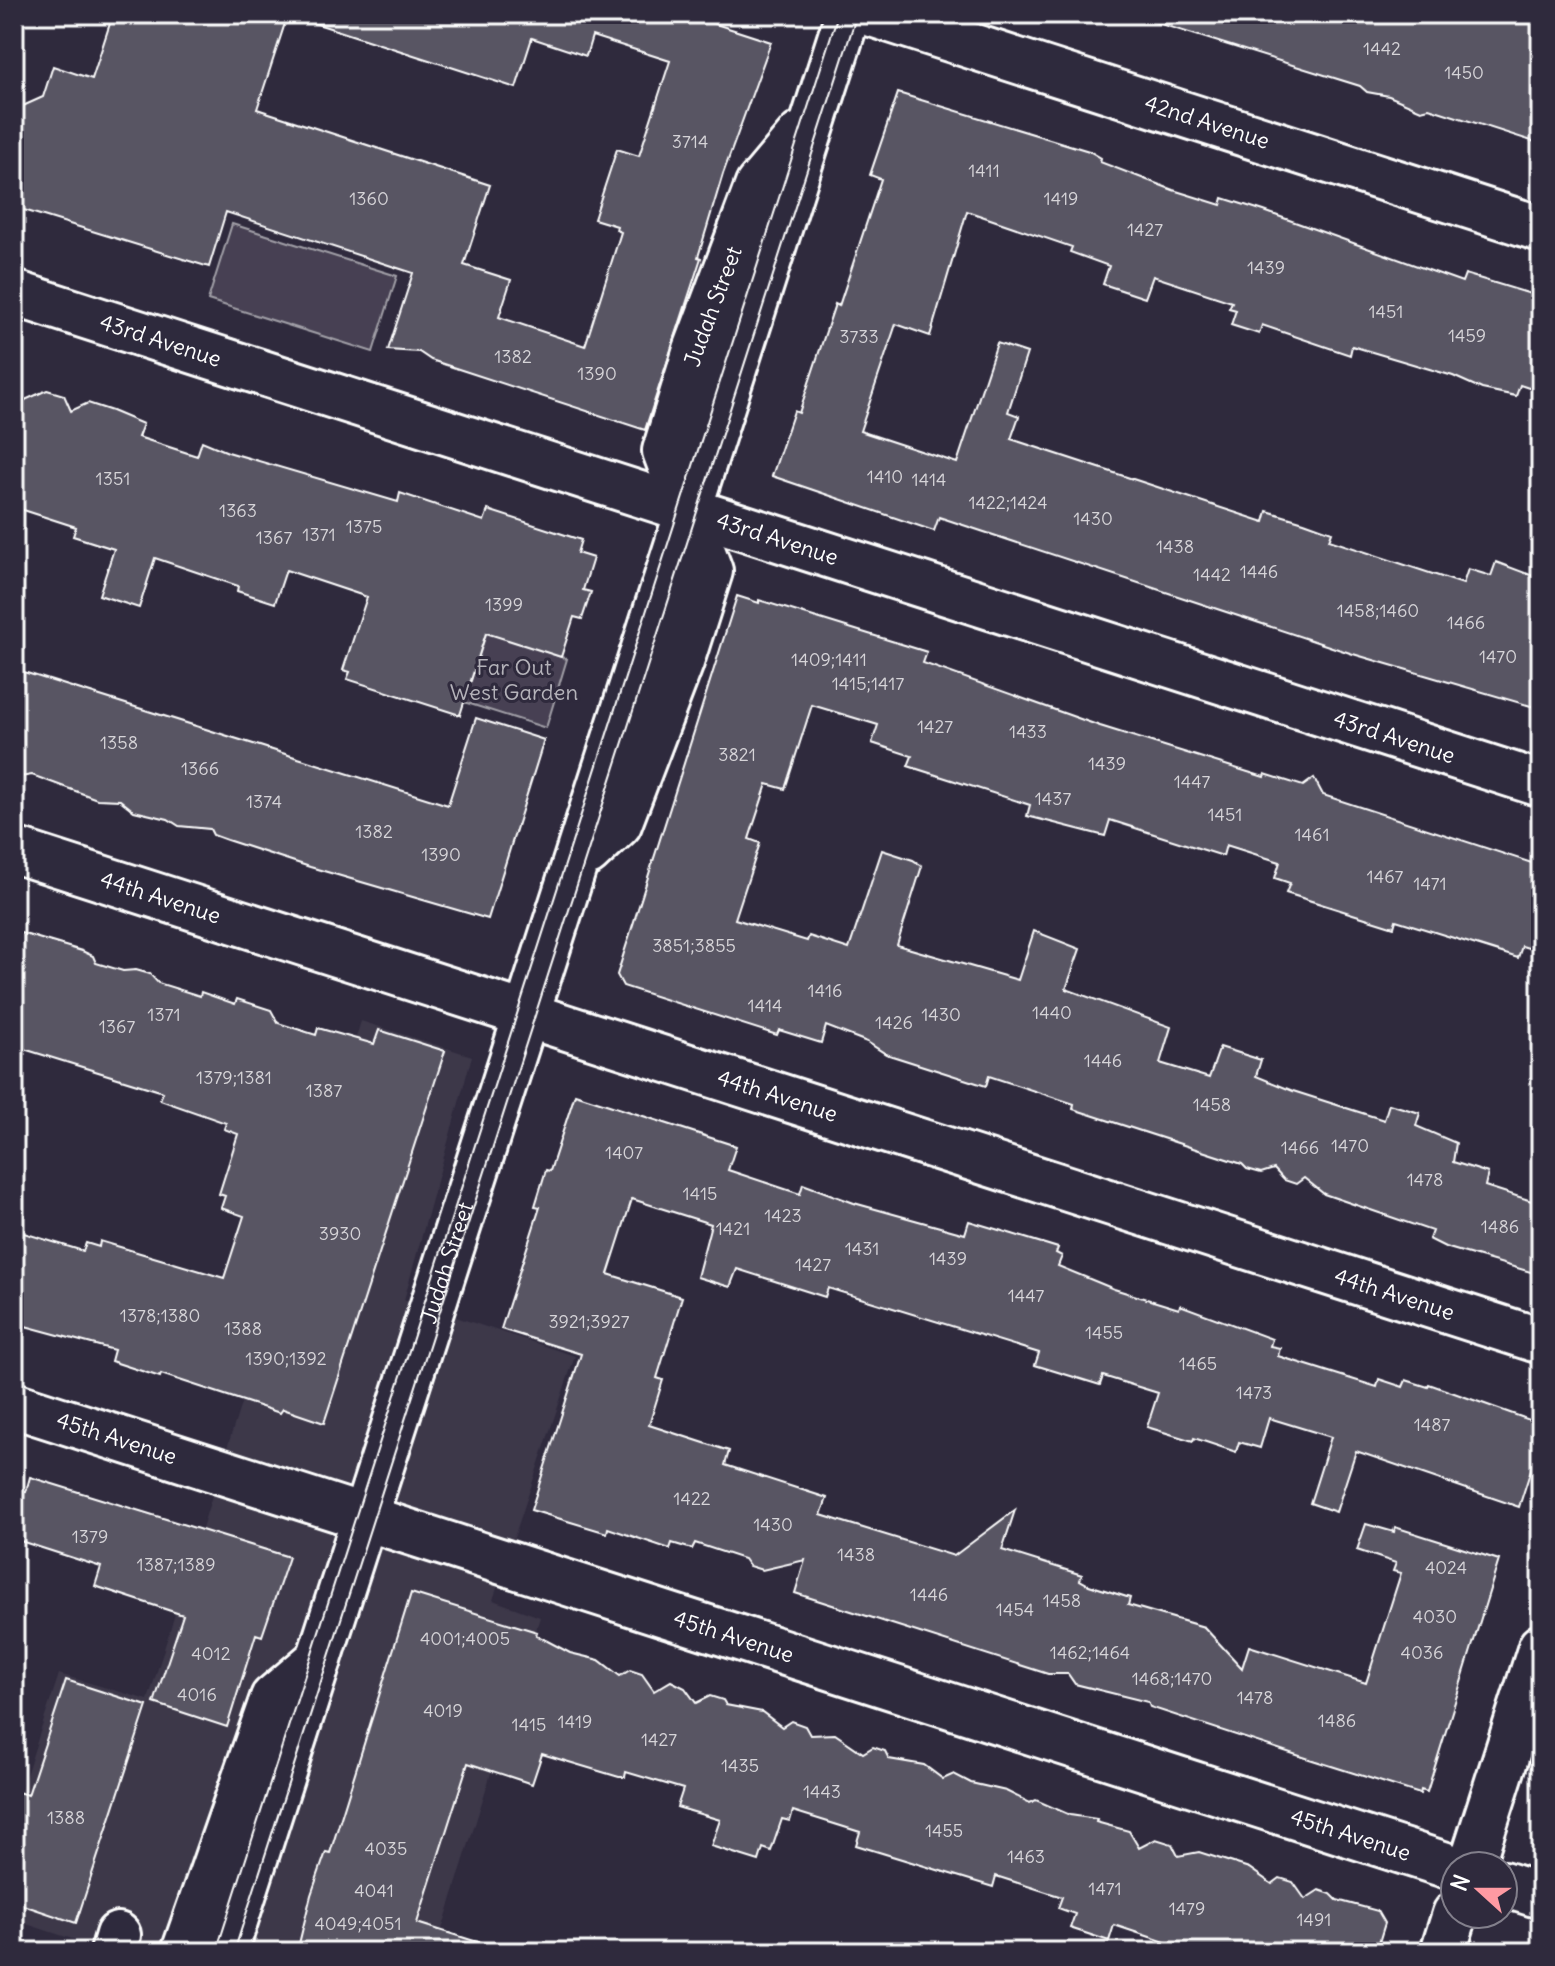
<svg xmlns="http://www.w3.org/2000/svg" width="1555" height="1966" viewBox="0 0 1555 1966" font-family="Delius,sans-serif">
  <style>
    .built { fill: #3c3749 }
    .green { fill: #464152; stroke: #a2a0a8; stroke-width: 2 }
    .building { fill: #595564; stroke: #fff; stroke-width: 2 }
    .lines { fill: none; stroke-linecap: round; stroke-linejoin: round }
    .minor-casing { stroke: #fff; stroke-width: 50 }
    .minor { stroke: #2f2a3d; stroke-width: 44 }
    .tram { stroke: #fff; stroke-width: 2 }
    .labels { text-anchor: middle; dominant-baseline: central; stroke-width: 6; stroke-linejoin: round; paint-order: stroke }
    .number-label { font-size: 18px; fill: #d6d4d8 }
    .street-label { font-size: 22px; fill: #fff; stroke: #2f2a3d }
    .park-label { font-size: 22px; fill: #b5b3ba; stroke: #2f2a3d }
  </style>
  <rect width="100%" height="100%" fill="#2f2a3d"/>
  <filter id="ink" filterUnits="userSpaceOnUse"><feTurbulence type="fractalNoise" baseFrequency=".0125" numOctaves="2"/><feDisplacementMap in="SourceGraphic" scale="16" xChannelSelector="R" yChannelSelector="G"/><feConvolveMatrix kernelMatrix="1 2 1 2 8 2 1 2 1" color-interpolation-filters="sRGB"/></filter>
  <g filter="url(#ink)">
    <!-- built -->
    <path class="built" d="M361,1021L472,1056L404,1300L575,1356L493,1600L540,1617L435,1952H112L14,1920V1812L59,1674L148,1700Z"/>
    <!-- green -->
    <path class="green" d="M232,224L397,276L373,352L208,300Z
      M490,622L529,646L567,659L546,728L464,702Z"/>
    <!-- building -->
    <path class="building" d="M113,14H288L257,109L490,185L464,265L511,280L499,317L585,346L621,232L616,230L617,226L594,219L617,149L639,156L670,61L592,36L586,56L532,38L516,88L305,20L306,14H685L771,42L723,174L698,257L701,258L645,430L431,360L419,352L388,350L413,273L226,212L209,267L14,207V110L43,97L53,66L92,79Z
      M1152,14H1541V144L1429,108L1421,110L1389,96L1367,92L1360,86L1151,21Z
      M898,93L1089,151L1101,158L1100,162L1173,190L1221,205L1223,198L1264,211L1462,282L1465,274L1541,297V392L1520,385L1516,396L1482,389L1453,376L1352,346L1350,355L1262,325L1259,334L1231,325L1236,310L1229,308L1232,302L1153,276L1145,298L1103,284L1109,266L1070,252L1072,247L967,211L930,336L896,324L860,431L957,463L997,343L1027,353L1008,412L1019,416L1011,439L1264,522L1267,511L1304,522L1332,532L1329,540L1463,584L1468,569L1491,576L1496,562L1541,579V709L1353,654L939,517L934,531L772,476L794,411L799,413L835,304L839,306L881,179L870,175Z
      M47,390L64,395L71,411L88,403L112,411L143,424L138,437L197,456L202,441L228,452L398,502L400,493L484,521L488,510L581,540L577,553L593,558L583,590L591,592L582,619L574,617L561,657L486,633L460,715L347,679L350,672L343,670L367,597L286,570L275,603L237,591L238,586L155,558L139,608L99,595L114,549L73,536L76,527L14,507V405Z
      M737,596L759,603V600L927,652L923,663L1100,726L1264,777L1265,774L1303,786L1314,778L1323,795L1541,866V952L1522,946L1518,958L1396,920L1394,927L1286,893L1290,883L1275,878L1280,862L1226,845L1223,856L1110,820L1105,836L1027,816L1030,805L908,766L912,756L872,743L878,725L812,705L785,789L767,784L749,839L760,843L735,919L807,941L809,936L849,949L882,850L913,860L922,866L897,945L1018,980L1034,931L1080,949L1066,989L1171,1027L1160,1063L1209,1078L1220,1047L1261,1060L1256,1076L1293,1091L1384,1120L1389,1104L1420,1113L1416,1126L1456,1143L1453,1162L1488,1173L1485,1186L1541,1204V1275L1445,1247L1429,1239L1432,1231L1324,1194L1304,1178L1296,1184L1284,1180L1274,1169L1261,1173L1247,1169L1242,1164L1073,1109L1074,1104L989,1076L986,1086L886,1054L867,1042L826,1026L821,1043L779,1030L777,1035L623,986L617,975Z
      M14,669L448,805L476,718L544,740L488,919L310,867L227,840L213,835L210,829L179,826L168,819L134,811L120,800L97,799L32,775L14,778Z
      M14,931L82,951L93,956L96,963L123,971L136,970L150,974L158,983L200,996L201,992L235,1004L237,999L271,1010L278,1023L316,1035L318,1028L374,1044L379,1030L445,1051L324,1423L283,1409L280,1413L161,1374L160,1377L111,1361L114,1350L14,1323V1230L83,1251L86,1243L99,1247L100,1241L224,1278L244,1216L221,1208L225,1196L219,1194L238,1134L224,1129L226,1123L160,1100L163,1092L14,1046Z
      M575,1094L736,1146L728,1170L800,1194L803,1184L854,1203L965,1234L969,1221L1009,1233L1058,1248L1056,1253L1062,1256L1058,1266L1114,1289L1179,1309L1180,1305L1272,1339L1270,1346L1280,1348L1278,1356L1377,1387L1379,1379L1403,1387L1406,1380L1428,1387L1429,1384L1541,1424V1438L1519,1507L1356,1451L1336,1512L1310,1503L1331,1437L1269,1418L1260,1448L1239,1442L1236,1452L1194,1438L1193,1441L1147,1427L1158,1393L1103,1376L1100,1385L1035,1365L1039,1353L828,1288L825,1297L737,1269L730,1287L697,1277L711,1224L632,1199L608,1274L682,1297L657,1378L663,1380L649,1425L729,1451L725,1465L827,1498L821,1515L954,1556L1015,1510L1002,1550L1082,1575L1080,1580L1089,1585L1130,1598L1128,1605L1204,1627L1242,1668L1249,1646L1366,1683L1401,1573L1393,1571L1396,1563L1357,1550L1366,1524L1394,1532L1395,1527L1499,1560L1427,1792L1421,1790L1420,1794L1303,1757L1150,1707L1148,1702L1075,1684L1068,1674H1048L795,1593L805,1560L762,1570L749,1566L744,1559L695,1543L692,1549L672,1543L670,1549L608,1528L607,1533L531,1510L581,1354L501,1329L540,1207L535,1206L546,1170L550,1171Z
      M30,1477L289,1557L262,1636L256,1634L227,1727L154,1703L183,1615L95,1586L101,1567L14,1539V1488L26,1492Z
      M411,1593L537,1632L536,1635L570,1653L599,1660L620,1676L630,1670L642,1674L654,1691L671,1681L685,1688L696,1703L710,1696L723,1700L726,1705L762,1712L782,1727L791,1721L805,1726L810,1735L835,1734L863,1753L873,1747L885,1751L889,1759L924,1765L943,1779L954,1774L971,1783L1006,1791L1030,1803L1036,1800L1070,1815L1097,1819L1096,1822L1129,1831L1139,1848L1156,1839L1172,1844L1178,1856L1199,1852L1249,1868L1272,1884L1280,1878L1293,1882L1305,1899L1319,1890L1331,1894L1337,1900L1378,1911L1385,1923L1376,1952H1175L1177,1946L1114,1925L1109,1941L1070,1928L1075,1914L1058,1908L1062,1897L996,1876L993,1887L856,1845L860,1832L793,1811L790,1821L782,1819L771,1851L763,1848L759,1861L711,1846L720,1820L677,1807L683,1789L626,1772L625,1777H619L542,1754L532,1784L468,1763L417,1923L487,1945L486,1952H297L311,1895L326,1852L330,1853Z
      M66,1680L147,1706L76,1923L14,1902V1791L28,1795Z"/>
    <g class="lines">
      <defs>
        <g id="minor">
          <path id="s1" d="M872,14L1541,229"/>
          <path id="s2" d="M14,293L1541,784"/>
          <path id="s3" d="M14,850L1541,1341"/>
          <path id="s4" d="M588,853L619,824L681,662L710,571L665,451L696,350L758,185L800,135"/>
          <path id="s5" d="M14,1405L1455,1868"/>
          <path d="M1471,1866L1541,1647"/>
          <path d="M1503,1884L1541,1896"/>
          <path d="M113,1952L118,1935"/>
          <path d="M184,1952L273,1698L319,1659"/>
          <path id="s6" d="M225,1952L848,14"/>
          <path d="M1443,1952L1455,1914"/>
        </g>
      </defs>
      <!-- minor casing -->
      <use href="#minor" class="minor-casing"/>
      <!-- minor -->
      <use href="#minor" class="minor"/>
      <!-- tram -->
      <path class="tram" d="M216,1952L838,14
        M234,1952L857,14"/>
    </g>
  </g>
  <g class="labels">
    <!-- number labels -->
    <g class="number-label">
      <text x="1382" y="48">1442</text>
      <text x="1464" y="72">1450</text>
      <text x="690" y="141">3714</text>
      <text x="984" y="170">1411</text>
      <text x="369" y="198">1360</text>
      <text x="1061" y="198">1419</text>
      <text x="1145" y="229">1427</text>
      <text x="1266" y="267">1439</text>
      <text x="1386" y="311">1451</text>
      <text x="1467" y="335">1459</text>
      <text x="859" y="336">3733</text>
      <text x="513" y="356">1382</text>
      <text x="597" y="373">1390</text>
      <text x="885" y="476">1410</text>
      <text x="113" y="478">1351</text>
      <text x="929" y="479">1414</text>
      <text x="1008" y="502">1422;1424</text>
      <text x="238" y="510">1363</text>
      <text x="1093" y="518">1430</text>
      <text x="364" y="526">1375</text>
      <text x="319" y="534">1371</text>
      <text x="274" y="537">1367</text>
      <text x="1175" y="546">1438</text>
      <text x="1259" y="571">1446</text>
      <text x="1212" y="574">1442</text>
      <text x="504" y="604">1399</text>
      <text x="1378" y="610">1458;1460</text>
      <text x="1466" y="622">1466</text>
      <text x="1498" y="656">1470</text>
      <text x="829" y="659">1409;1411</text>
      <text x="868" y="683">1415;1417</text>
      <text x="935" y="726">1427</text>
      <text x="1028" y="731">1433</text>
      <text x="119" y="742">1358</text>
      <text x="737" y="754">3821</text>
      <text x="1107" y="763">1439</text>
      <text x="200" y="768">1366</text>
      <text x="1192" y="781">1447</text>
      <text x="1053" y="798">1437</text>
      <text x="264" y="801">1374</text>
      <text x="1225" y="814">1451</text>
      <text x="374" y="831">1382</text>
      <text x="1312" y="834">1461</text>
      <text x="441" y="854">1390</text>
      <text x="1385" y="876">1467</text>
      <text x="1430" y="883">1471</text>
      <text x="694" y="945">3851;3855</text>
      <text x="825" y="990">1416</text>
      <text x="765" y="1005">1414</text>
      <text x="1052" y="1012">1440</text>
      <text x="164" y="1014">1371</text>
      <text x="941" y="1014">1430</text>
      <text x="894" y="1022">1426</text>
      <text x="117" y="1026">1367</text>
      <text x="1103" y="1060">1446</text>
      <text x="234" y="1077">1379;1381</text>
      <text x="324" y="1090">1387</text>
      <text x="1212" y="1104">1458</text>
      <text x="1350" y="1145">1470</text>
      <text x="1300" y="1147">1466</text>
      <text x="624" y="1152">1407</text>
      <text x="1425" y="1179">1478</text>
      <text x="700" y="1193">1415</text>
      <text x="783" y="1215">1423</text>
      <text x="1500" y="1226">1486</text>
      <text x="733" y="1228">1421</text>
      <text x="340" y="1233">3930</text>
      <text x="862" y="1248">1431</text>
      <text x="948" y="1258">1439</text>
      <text x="813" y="1264">1427</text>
      <text x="1026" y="1295">1447</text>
      <text x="160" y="1315">1378;1380</text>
      <text x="589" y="1321">3921;3927</text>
      <text x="243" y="1328">1388</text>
      <text x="1104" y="1332">1455</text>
      <text x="286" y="1358">1390;1392</text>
      <text x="1198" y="1363">1465</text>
      <text x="1254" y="1392">1473</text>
      <text x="1432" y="1424">1487</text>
      <text x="692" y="1498">1422</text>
      <text x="773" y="1524">1430</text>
      <text x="90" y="1536">1379</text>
      <text x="856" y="1554">1438</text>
      <text x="176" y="1564">1387;1389</text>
      <text x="1446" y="1567">4024</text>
      <text x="929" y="1594">1446</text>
      <text x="1062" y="1600">1458</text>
      <text x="1015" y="1609">1454</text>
      <text x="1435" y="1616">4030</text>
      <text x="465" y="1638">4001;4005</text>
      <text x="1090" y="1652">1462;1464</text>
      <text x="1422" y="1652">4036</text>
      <text x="211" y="1653">4012</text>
      <text x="1172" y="1678">1468;1470</text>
      <text x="197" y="1694">4016</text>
      <text x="1255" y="1697">1478</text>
      <text x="443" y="1710">4019</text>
      <text x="1337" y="1720">1486</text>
      <text x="575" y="1721">1419</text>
      <text x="529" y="1724">1415</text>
      <text x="659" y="1739">1427</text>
      <text x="740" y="1765">1435</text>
      <text x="822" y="1791">1443</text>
      <text x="66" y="1817">1388</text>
      <text x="944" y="1830">1455</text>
      <text x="386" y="1848">4035</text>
      <text x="1026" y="1856">1463</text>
      <text x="1105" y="1888">1471</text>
      <text x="374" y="1890">4041</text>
      <text x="1187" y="1908">1479</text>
      <text x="1314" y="1919">1491</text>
      <text x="358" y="1923">4049;4051</text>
    </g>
    <!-- street labels -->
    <g class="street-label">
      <text stroke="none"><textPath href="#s1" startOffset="352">42nd Avenue</textPath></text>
      <text stroke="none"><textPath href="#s4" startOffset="592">Judah Street</textPath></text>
      <text stroke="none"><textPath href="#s2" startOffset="154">43rd Avenue</textPath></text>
      <text stroke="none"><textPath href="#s2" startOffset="802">43rd Avenue</textPath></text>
      <text stroke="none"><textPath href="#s2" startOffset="1450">43rd Avenue</textPath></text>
      <text stroke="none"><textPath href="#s3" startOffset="154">44th Avenue</textPath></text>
      <text stroke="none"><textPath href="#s3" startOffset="802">44th Avenue</textPath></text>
      <text stroke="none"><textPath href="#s6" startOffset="724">Judah Street</textPath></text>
      <text stroke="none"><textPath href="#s3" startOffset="1450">44th Avenue</textPath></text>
      <text stroke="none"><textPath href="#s5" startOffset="108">45th Avenue</textPath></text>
      <text stroke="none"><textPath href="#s5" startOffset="756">45th Avenue</textPath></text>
      <text stroke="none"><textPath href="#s5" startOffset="1404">45th Avenue</textPath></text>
    </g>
    <!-- park labels -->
    <g class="park-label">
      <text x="514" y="667">Far Out<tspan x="514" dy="25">West Garden</tspan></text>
    </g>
  </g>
  <!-- margin -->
  <rect width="1555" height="1966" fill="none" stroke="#2f2a3d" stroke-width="48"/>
  <rect x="24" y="24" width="1507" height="1918" fill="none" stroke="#fff" stroke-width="3" filter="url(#ink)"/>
  <!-- north arrow -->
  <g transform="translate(1479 1890) rotate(291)"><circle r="38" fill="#2f2a3d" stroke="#827f8b" stroke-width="2"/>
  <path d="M0-6L14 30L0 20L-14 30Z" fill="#ff9aa2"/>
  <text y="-12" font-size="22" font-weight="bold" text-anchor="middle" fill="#ffffff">N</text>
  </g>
</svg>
